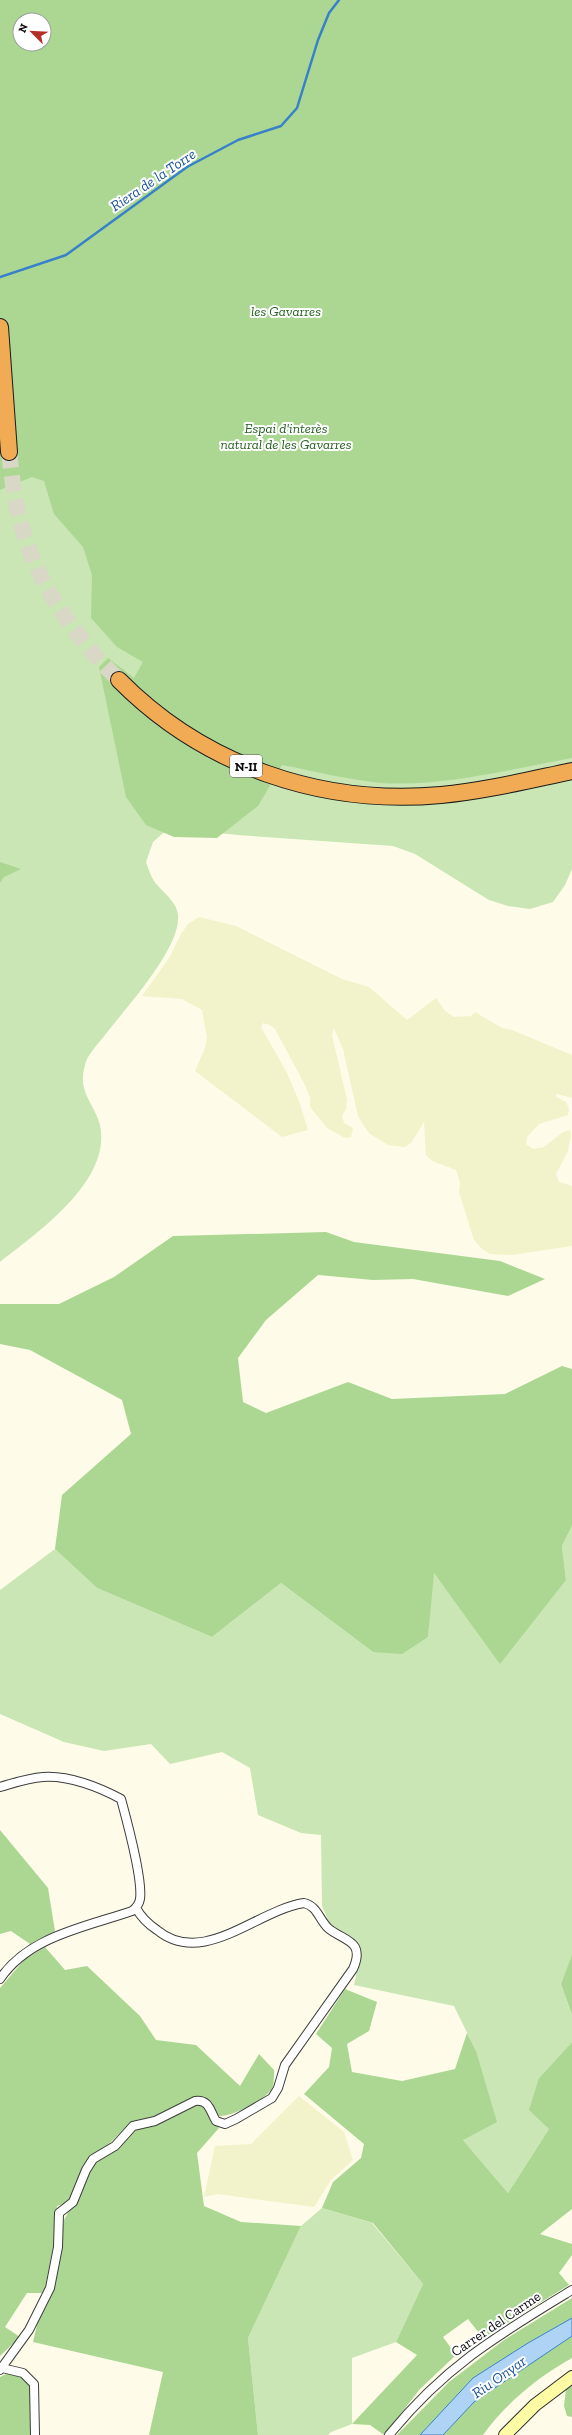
<svg xmlns="http://www.w3.org/2000/svg" width="572" height="2435" viewBox="0 0 572 2435" font-family="'Zilla Slab',serif">
  <style>
    .farmland { fill: #f2f3ca }
    .green { fill: #c9e6b4; fill-rule: evenodd }
    .forest { fill: #abd793; fill-rule: evenodd }
    .water { fill: #aed3f4; stroke: #3880c9 }
    .lines { fill: none; stroke-linecap: round; stroke-linejoin: round }
    .stream { stroke: #3880c9; stroke-width: 2.5 }
    .highway-tunnel { stroke: #d9d8c7; stroke-width: 16; stroke-dasharray: 16 8; stroke-linecap: butt }
    .street-casing { stroke: #3d3d3d; stroke-width: 10 }
    .secondary-casing { stroke: #2c2c2c; stroke-width: 14 }
    .highway-casing { stroke: #1b1b1b; stroke-width: 18 }
    .street { stroke: #fff; stroke-width: 8 }
    .secondary { stroke: #fdfca4; stroke-width: 12 }
    .highway { stroke: #f0ab54; stroke-width: 16 }
    .labels { text-anchor: middle; dominant-baseline: central; stroke-width: 4; stroke-linejoin: round; paint-order: stroke }
    .shield { fill: #fff; stroke: #545454; stroke-width: 1 }
    .shield-label { font-size: 13px; font-weight: bold; fill: #0a0a0a }
    .park-label { font-size: 14px; font-style: italic; fill: #245f1e; stroke: #fff }
    .street-label { font-size: 14px; fill: #0a0a0a; stroke: #fff }
    .water-label { font-size: 15px; font-style: italic; fill: #195397; stroke: #fff }
  </style>
  <rect width="100%" height="100%" fill="#fefce8"/>
  <!-- farmland -->
  <path class="farmland" d="M199,917L236,926L342,979L369,987L407,1020L436,998L445,1011L454,1017L471,1016L475,1012L502,1028L512,1030L572,1055V1098L557,1094L555,1096L566,1102L569,1109L568,1115L539,1124L527,1137L526,1144L533,1149L544,1147L563,1132L570,1130L571,1136L568,1151L556,1174L559,1182L572,1186V1246L512,1255L490,1254L482,1249L474,1240L459,1192L460,1182L456,1170L432,1161L426,1155L424,1122L411,1143L405,1147L388,1145L370,1134L363,1125L358,1116L343,1049L334,1028L332,1035L347,1100L346,1109L342,1116L344,1123L353,1128L351,1137L345,1138L327,1128L310,1107V1098L305,1085L275,1029L270,1025L263,1023L261,1027L287,1073L299,1101L308,1130L282,1137L195,1071L205,1048L207,1037L202,1010L182,999L142,996L169,958L181,934L188,924Z
    M299,2096L344,2132L353,2160L331,2180L314,2207L218,2194L204,2197L215,2146L251,2144Z"/>
  <!-- green -->
  <path class="green" d="M0,0H572V869L565,885L553,902L530,909L508,906L489,900L415,854L393,846L238,835L169,828L153,842L146,862C148,868 151,876 154,881C161,891 178,902 178,916C181,948 125,1009 105,1035C98,1044 87,1055 85,1065C77,1093 94,1102 100,1125C112,1181 38,1232 0,1262ZM20,20H44V44H20Z
    M572,1526V1957L561,1984L572,2015V2042L539,2078L549,2129L508,2193L463,2140L476,2051L454,2006L354,1985L361,1953L358,1942L330,1924L322,1906L321,1835L301,1833L258,1815L250,1768L222,1752L170,1764L151,1744L104,1751L64,1742L0,1714V1590L55,1549L97,1588L212,1637L281,1583L373,1652L428,1637L433,1572L457,1603L566,1580L562,1546Z
    M322,2208L372,2223L423,2284L396,2342L352,2358V2424L331,2432L328,2435H258L248,2338L301,2226Z"/>
  <!-- forest -->
  <path class="forest" d="M0,0H572V758C510,769 445,787 381,783C349,780 314,771 282,765L258,806L217,838L174,837L146,825L126,797L99,667L108,658L134,678L143,662L117,647L91,618L92,575L83,547L54,514L44,481L32,477L0,490ZM20,20H44V44H20Z
    M0,862L21,869L4,877L0,883Z
    M326,1232L354,1242L500,1261L545,1279L508,1296L413,1279L373,1280L318,1275L266,1320L238,1358L243,1402L266,1413L348,1382L392,1399L505,1394L562,1366L572,1369V1526L562,1546L566,1580L500,1664L434,1573L428,1637L402,1654L373,1652L281,1583L212,1637L97,1588L55,1549L62,1495L131,1434L122,1400L30,1350L0,1344V1304H59L114,1277L173,1236Z
    M0,1830L48,1888L55,1931L30,1944L11,1931L0,1934Z
    M45,1947L65,1970L87,1966L140,2016L156,2040L196,2045L240,2086L259,2054L274,2070C274,2075 274,2081 273,2086C269,2099 231,2117 219,2116L210,2101L202,2096L178,2105L152,2119L130,2123L109,2144L89,2158L67,2203L57,2206L54,2243L44,2293H27L5,2327L20,2337L0,2356V1988L24,1960Z
    M572,1955V2015L561,1984Z
    M345,1989L377,2002L369,2031L347,2044L352,2072L402,2081L455,2069L467,2033L476,2051L497,2122L463,2140L508,2193L549,2129L529,2110L539,2078L572,2042V2209L540,2234L572,2244V2255L559,2273L569,2285L483,2338L468,2319L443,2337L456,2355L420,2389L384,2435L370,2425L352,2424L417,2355L396,2342L423,2284L373,2223L322,2208L333,2182L361,2158L364,2144L304,2094L329,2067L332,2048L316,2034Z
    M201,2104L219,2128L197,2153L204,2206L241,2222L301,2226L248,2338L258,2435H149L163,2372L33,2342L40,2312L53,2286L64,2220L96,2161L113,2152L132,2129L152,2126L193,2105Z
    M572,2298V2318L528,2343L473,2378L420,2435H397L449,2382L504,2340Z
    M572,2336V2358C538,2377 506,2403 483,2435H443L474,2402Z
    M6,2374L17,2375L31,2383V2435H0V2377Z
    M572,2386V2417L567,2416L564,2406L566,2389Z"/>
  <!-- water -->
  <path class="water" d="M572,2318V2336L474,2402L443,2435H420L473,2378L528,2343Z"/>
  <g class="lines">
    <!-- stream -->
    <path class="stream" d="M0,277L66,255L187,167L238,140L281,126L297,108L318,40L329,13L339,0"/>
    <!-- highway-tunnel -->
    <path class="highway-tunnel" d="M9,452C12,476 14,501 21,524C37,584 75,638 119,680"/>
    <defs>
      <path id="street" d="M0,1787C14,1783 28,1778 43,1777C68,1775 99,1787 121,1799C127,1821 143,1879 140,1899C139,1905 136,1908 132,1911C86,1927 29,1936 0,1979
        M2,2368L23,2373L34,2384L35,2435
        M0,2370L29,2330L50,2288L58,2247L59,2213L73,2202L86,2170L93,2159L115,2146L133,2126L155,2121L195,2101C209,2099 210,2111 216,2121L225,2124L236,2119L272,2098L278,2088L285,2065L353,1969C366,1940 343,1941 328,1928C319,1919 317,1906 304,1903C257,1910 203,1968 157,1930C148,1924 141,1917 136,1908
        M389,2435C445,2366 498,2335 572,2290"/>
      <path id="secondary" d="M505,2435L535,2405L572,2377"/>
      <path id="highway" d="M0,327L9,452
        M119,680C204,766 322,806 441,795C485,791 529,780 572,771"/>
    </defs>
    <!-- street casing -->
    <use href="#street" class="street-casing"/>
    <!-- secondary casing -->
    <use href="#secondary" class="secondary-casing"/>
    <!-- highway casing -->
    <use href="#highway" class="highway-casing"/>
    <!-- street -->
    <use href="#street" class="street"/>
    <!-- secondary -->
    <use href="#secondary" class="secondary"/>
    <!-- highway -->
    <use href="#highway" class="highway"/>
  </g>
  <g class="labels">
    <!-- shield labels -->
    <rect class="shield" x="230" y="755" width="32" height="22" rx="3"/>
    <g class="shield-label">
      <text x="246" y="766">N-II</text>
    </g>
    <!-- park labels -->
    <g class="park-label">
      <text x="286" y="311">les Gavarres</text>
      <text x="286" y="428">Espai d'interès<tspan x="286" dy="16">natural de les Gavarres</tspan></text>
    </g>
    <!-- street labels -->
    <g class="street-label">
      <text transform="translate(496 2324) rotate(-34)">Carrer del Carme</text>
    </g>
    <!-- water labels -->
    <g class="water-label">
      <text transform="translate(153 180) rotate(-34)">Riera de la Torre</text>
      <text transform="translate(499 2377) rotate(-35)">Riu Onyar</text>
    </g>
  </g>
  <!-- north arrow -->
  <g transform="translate(32 32) rotate(294)"><circle r="19" fill="#ffffff" stroke="#9d9d9d"/>
  <path d="M0-3L7 15L0 10L-7 15Z" fill="#b52f27"/>
  <text y="-6" font-size="11" font-weight="bold" text-anchor="middle" fill="#0a0a0a">N</text>
  </g>
</svg>
